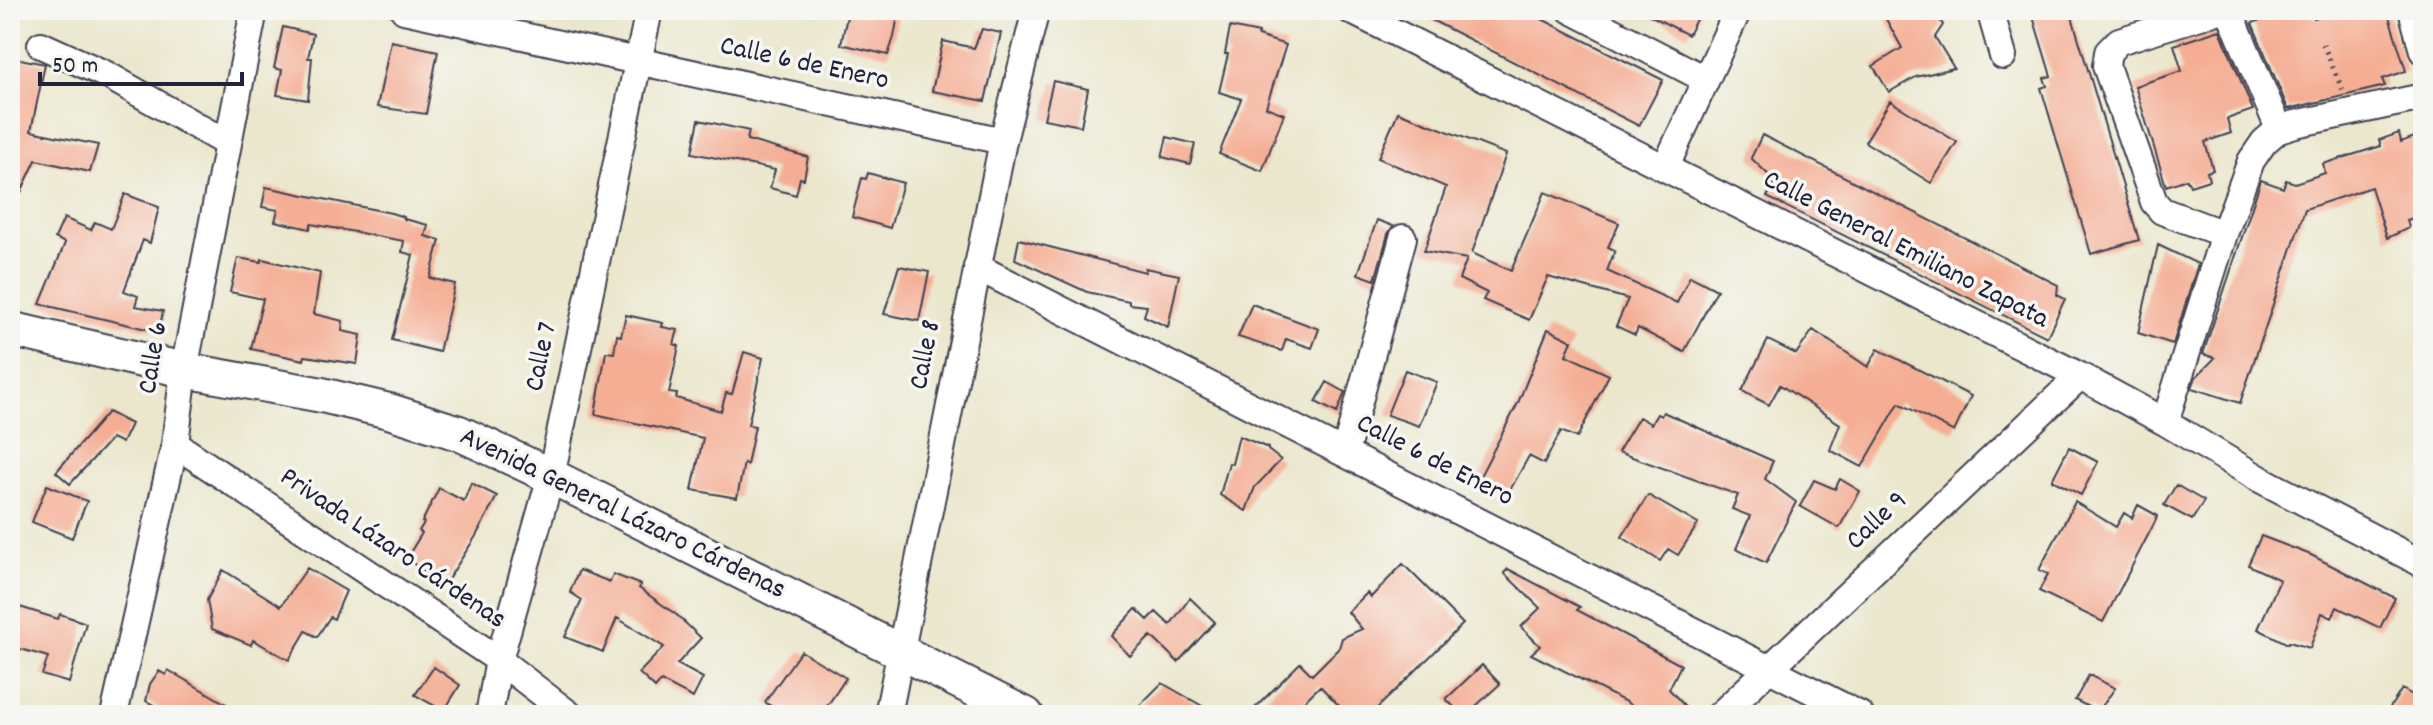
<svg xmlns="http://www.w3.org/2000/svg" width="2433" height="725" viewBox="0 0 2433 725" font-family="Dekko,sans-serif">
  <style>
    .building { fill: #f5ae94 }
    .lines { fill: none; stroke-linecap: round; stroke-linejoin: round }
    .minor-casing { stroke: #404051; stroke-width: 30 }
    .major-casing { stroke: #404051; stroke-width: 38 }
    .path { stroke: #404051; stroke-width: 5; stroke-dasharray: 2 6; stroke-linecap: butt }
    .minor { stroke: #fff; stroke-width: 26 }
    .major { stroke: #fff; stroke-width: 34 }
    .labels { text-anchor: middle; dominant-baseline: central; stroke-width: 7; stroke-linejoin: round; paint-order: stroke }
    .street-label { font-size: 28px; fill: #22223b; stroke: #f6f6f2 }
  </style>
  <rect width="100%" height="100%" fill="#f6f6f2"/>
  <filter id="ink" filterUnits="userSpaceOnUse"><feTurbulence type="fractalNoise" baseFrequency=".0125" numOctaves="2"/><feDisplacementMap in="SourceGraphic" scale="16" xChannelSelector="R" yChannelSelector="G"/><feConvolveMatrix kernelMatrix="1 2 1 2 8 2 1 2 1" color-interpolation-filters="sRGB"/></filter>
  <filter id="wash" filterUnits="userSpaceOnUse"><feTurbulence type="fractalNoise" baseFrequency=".006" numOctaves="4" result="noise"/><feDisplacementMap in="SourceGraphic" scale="32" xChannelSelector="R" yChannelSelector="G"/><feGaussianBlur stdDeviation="1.8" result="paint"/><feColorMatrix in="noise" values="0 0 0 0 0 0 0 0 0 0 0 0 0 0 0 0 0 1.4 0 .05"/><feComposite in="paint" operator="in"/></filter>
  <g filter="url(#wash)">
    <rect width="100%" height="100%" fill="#ebe7cd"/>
    <g id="blocks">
      <!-- building -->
      <path class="building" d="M870,10H899L894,37L888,55L841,44L848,12L868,16Z
        M1412,10H1524L1663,80L1639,126Z
        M1640,10H1701L1688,35Z
        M1881,10H1934L1943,25L1935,37L1954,68L1916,77L1889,92L1873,66L1902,48Z
        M2031,10H2070L2139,240L2091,254L2041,88L2047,86L2044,78L2051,76Z
        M2293,10H2312L2314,18L2342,10H2387L2406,71L2382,79L2385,86L2288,109L2252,23Z
        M283,27L313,34L308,58H312L308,100L277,95L282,70L274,68Z
        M1230,27L1259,33L1258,36L1286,45L1266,107L1284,114L1262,171L1219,154L1241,99L1219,92L1228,54H1225Z
        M982,29L1001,33L985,101L932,91L943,41L974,48Z
        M2220,30L2253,110L2227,119L2231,133L2205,142L2213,170L2207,172L2209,180L2190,186L2187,179L2166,186L2135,86L2182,71L2174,45Z
        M391,41L438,51L426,114L377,107Z
        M10,57L45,64L31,131L98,145L90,172L36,160L10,216Z
        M1053,81L1088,89L1081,126L1044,119Z
        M1890,101L1957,142L1931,183L1865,142Z
        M1398,112L1506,154L1472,253L1511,271L1545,192L1619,223L1608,247L1615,250L1607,271L1677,303L1690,276L1717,290L1684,352L1638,328L1635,335L1616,326L1628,299L1548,277L1529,320L1483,300L1487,293L1459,279L1467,259L1424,251L1446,187L1378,158Z
        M699,120L749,131L747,140L808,157L804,179L800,178L796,195L770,188L775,170L692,153Z
        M2399,133L2401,142L2423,134V215L2407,220L2409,228L2387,238L2371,187L2305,209L2240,403L2192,388L2196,377L2215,358L2203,354L2261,180L2283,188L2286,180L2295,183L2325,173L2323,164L2381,146L2379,140Z
        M1762,135L2058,285L2057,295L2065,299L2047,337L1767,197L1775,181L1751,158Z
        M1167,137L1195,144L1190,164L1162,157Z
        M868,173L903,183L890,228L852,217L862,178L866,179Z
        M266,187L391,213L404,217V219L428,225L425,236L440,240L430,278L455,284L439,352L392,340L413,255L402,252L404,241L311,224L310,229L275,221L278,210L262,207Z
        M125,194L159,207L150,243L143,240L124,291L138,296L135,306L163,311L159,332L40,304L65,243L55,238L64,218L91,230L95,222L111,229Z
        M1377,220L1393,226L1388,234L1375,280L1358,274Z
        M1019,239L1145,272V268L1179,275L1168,327L1144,316L1147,306L1129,304V301L1087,292L1015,259Z
        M2158,245L2198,264L2173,344L2138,333Z
        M238,258L261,262L262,259L320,273L314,314L343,321L342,331L361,335L357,364L305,356L304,360L251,349L263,299L230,292Z
        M899,266L929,272L919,321L884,314Z
        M1252,304L1319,329L1312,348L1286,339L1282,351L1238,337Z
        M626,315L663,323L662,327L678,330L674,344L679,346L669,393L677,394L676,398L721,411L726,393L732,394L744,352L763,358L748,425L755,426L747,465L744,463L737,498L692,490L703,438L595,414L606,352L614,353L617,335L621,336Z
        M1548,329L1572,341L1566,355L1609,375L1577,438L1561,431L1544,464L1529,456L1509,492L1480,476L1518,403Z
        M1813,330L1868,367L1878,349L1971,396L1954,432L1899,403L1862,467L1830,450L1840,424L1780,385L1769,405L1742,391L1768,340L1796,354Z
        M1405,370L1437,382L1419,426L1387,415Z
        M1327,382L1345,392L1337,413L1316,402Z
        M108,412L131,424L122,443L112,438L70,484L56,472Z
        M1663,412L1773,461L1765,479L1796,502L1766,563L1736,549L1750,516L1732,509L1738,495L1618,452L1639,417L1651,424L1657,414L1661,416Z
        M1239,436L1268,448V450L1281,460L1255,487L1246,511L1220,495L1229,463L1232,464Z
        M2069,447L2098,462L2081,495L2052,480Z
        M1840,479L1860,491L1839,528L1800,506L1814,480L1835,489Z
        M471,483L497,496L476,536L445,584L406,559L422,533L419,531L424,523L422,522L439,488L464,501Z
        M47,485L87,501L72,538L32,522Z
        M2176,485L2204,501L2192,520L2164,505Z
        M1648,495L1698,524L1678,555L1668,549L1660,561L1622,537Z
        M2075,502L2116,527L2124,513L2132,518L2138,505L2158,516L2103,622L2039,591L2048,574L2039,570Z
        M2261,536L2311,555L2395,598L2380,628L2337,607L2332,618L2322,613L2310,648L2289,642L2288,644L2258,629L2280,580L2248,565Z
        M1403,564L1463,624L1396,690L1370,715H1348L1320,686L1290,715H1248L1300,663L1312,675L1339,648L1342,638L1362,629L1348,612L1367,593L1371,597Z
        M307,568L346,591L334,619L330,617L317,637L306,631L289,660L253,640L251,645L212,629L207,600L223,570L281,606Z
        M1508,569L1580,607L1577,610L1681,665L1669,689L1693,715H1639L1628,703L1531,654L1540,646L1521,627L1540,608L1504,573Z
        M579,570L610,582L613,574L641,585L639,588L678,616L701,638L677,664L703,678L693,698L661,681L655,688L639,673L664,647L617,618L603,652L565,637L582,600L570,592Z
        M1190,598L1215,622L1178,662L1151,636L1130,656L1111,636L1136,609L1148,620L1156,612L1170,625Z
        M10,604L58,619L60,614L86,623L69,683L42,675L48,657L10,646Z
        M801,651L846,678L821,715H784L765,702Z
        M1482,665L1500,684L1466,715H1462L1446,699Z
        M434,667L460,685L444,711L415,695Z
        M168,670L245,715H172L146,701L150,684L159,671L166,675Z
        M2089,675L2115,688L2098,712L2075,700Z
        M1162,683L1218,715H1130Z
        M2402,689L2423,701V715H2385Z"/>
    </g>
  </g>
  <g filter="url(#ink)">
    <use href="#blocks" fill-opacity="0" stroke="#404051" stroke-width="2"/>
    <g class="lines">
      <defs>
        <path id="minor" d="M404,10L1003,141
          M1350,10L2080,376L2165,422L2260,479L2423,564
          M1571,10L1705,79
          M1990,10L2003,56
          M2220,10L2119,41L2108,52L2106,66L2154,202L2162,211L2224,234
          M2229,10L2279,129
          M2412,10L2423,51
          M41,45L107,75L228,144
          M1666,166L1738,10
          M977,267L1860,715
          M2165,422L2224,234L2251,161L2264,142L2279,129L2295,124L2423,97
          M175,444L499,660L570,715
          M1345,453L1403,238
          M114,715L175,444L184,370L254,10
          M489,715L499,660L551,476L649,10
          M888,715L1003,141L1036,10
          M1720,715L2080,376"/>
        <path id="major" d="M10,329L184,370L322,395L389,411L459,433L551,476L1026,715"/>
      </defs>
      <!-- minor casing -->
      <use href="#minor" class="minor-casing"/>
      <!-- major casing -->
      <use href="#major" class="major-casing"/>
      <!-- path -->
      <path class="path" d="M2323,44L2343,91"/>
      <!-- minor -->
      <use href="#minor" class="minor"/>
      <!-- major -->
      <use href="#major" class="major"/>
    </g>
  </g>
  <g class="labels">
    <!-- street labels -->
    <g class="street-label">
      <text transform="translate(804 65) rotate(12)">Calle 6 de Enero</text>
      <text transform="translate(1905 251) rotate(27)">Calle General Emiliano Zapata</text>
      <text transform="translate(927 355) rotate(-79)">Calle 8</text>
      <text transform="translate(543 357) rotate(-78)">Calle 7</text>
      <text transform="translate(155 358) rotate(-81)">Calle 6</text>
      <text transform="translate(1434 462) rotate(27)">Calle 6 de Enero</text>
      <text transform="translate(622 515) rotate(26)">Avenida General Lázaro Cárdenas</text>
      <text transform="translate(1878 522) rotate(-43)">Calle 9</text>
      <text transform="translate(392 550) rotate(34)">Privada Lázaro Cárdenas</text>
    </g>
  </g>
  <!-- margin -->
  <rect width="2433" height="725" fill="none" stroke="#f6f6f2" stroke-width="40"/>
  <!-- scale -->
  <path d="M40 72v12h202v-12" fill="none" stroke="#22223b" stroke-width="4"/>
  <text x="52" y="72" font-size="24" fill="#22223b" stroke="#f6f6f2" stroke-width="6" paint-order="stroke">50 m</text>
</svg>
